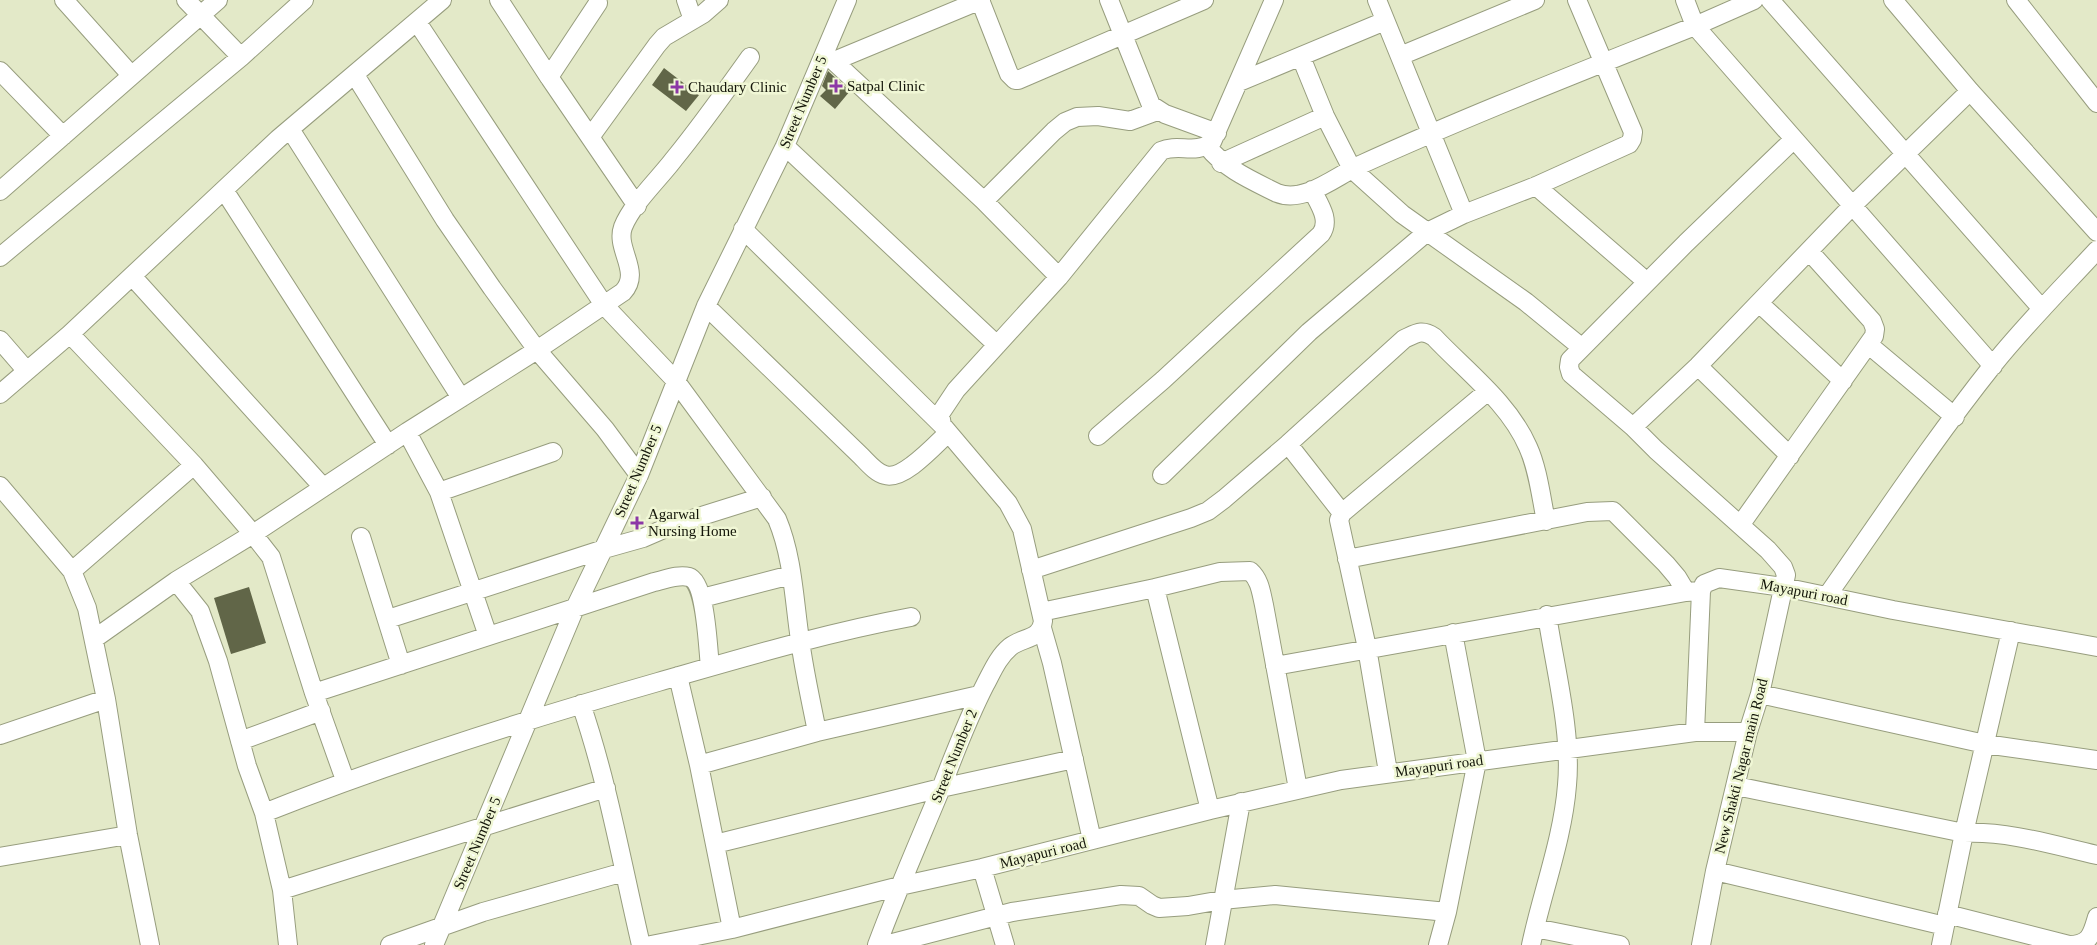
<svg xmlns="http://www.w3.org/2000/svg" width="2097" height="945" viewBox="0 0 2097 945" font-family="Georgia,serif">
  <style>
    .building { fill: #616648 }
    .lines { fill: none; stroke-linecap: round; stroke-linejoin: round }
    .minor-casing { stroke: #979d7e; stroke-width: 20 }
    .minor { stroke: #fff; stroke-width: 18 }
    .poi-dot { fill: #8c38a6; stroke: #f0f7d5; stroke-width: 2 }
    .labels { text-anchor: middle; dominant-baseline: central; stroke-width: 5; stroke-linejoin: round; paint-order: stroke }
    .poi-label { font-size: 15px; fill: #131509; stroke: #f0f7d5; text-anchor: start }
    .street-label { font-size: 15px; fill: #131509; stroke: #f0f7d5 }
  </style>
  <rect width="100%" height="100%" fill="#e3e9c8"/>
  <!-- building -->
  <path class="building" d="M664,68L699,95L686,111L652,85Z
    M828,71L850,91L835,109L820,96L826,90L822,86Z
    M249,587L266,643L231,654L214,598Z"/>
  <g class="lines">
    <defs>
      <path id="minor" d="M64,0L131,75
        M186,0L241,57
        M499,0L549,77L637,206
        M686,0L693,20
        M980,0L1009,74L1015,80H1018L1204,0
        M1109,0L1151,105L1165,114L1217,133
        M1377,0L1464,214
        M1685,0L1695,26L1754,0
        M1770,0L2042,309
        M1893,0L1970,91L2097,232
        M2016,0L2097,103
        M417,22L604,305L675,380L777,519C793,557 794,600 800,640C804,671 811,701 817,732
        M825,53L984,201L1059,277
        M1400,56L1535,0
        M1301,57L1325,116L1352,169L1402,214L1526,302L1581,347
        M834,61L981,0
        M0,71L63,136
        M355,75L445,220L492,288L537,350L605,429L639,475
        M549,77L598,3
        M1239,82L1385,21
        M290,129L461,398
        M591,136L657,45L664,37L703,14L719,0
        M785,146L997,345
        M1207,146C1225,169 1251,180 1277,193C1304,204 1336,176 1360,165C1470,115 1583,71 1695,26L1993,366
        M1221,163L1325,116
        M1536,186L1647,282
        M224,190L388,445
        M0,191L218,0
        M984,201L1054,131L1065,122L1077,117L1098,116L1130,121L1157,111
        M743,229L942,425
        M0,257L241,57L304,0
        M132,276L322,486
        M1759,303L1843,381
        M706,306L861,456C868,463 876,473 885,475C903,481 935,445 948,433
        M70,334L194,465L253,534L271,557L314,693L345,780
        M0,340L26,370
        M1869,345L1955,417
        M1698,366L1790,456
        M0,394L70,334L278,139L442,0
        M1633,427L1571,374L1569,367L1570,360L1686,243L1794,139
        M407,432L439,492L488,636
        M1098,436L1163,380L1321,234C1331,220 1319,204 1312,190
        M1288,444L1342,513
        M1162,475L1309,332L1427,232L1464,214L1536,186L1629,144L1632,139L1633,132L1577,0
        M0,486L72,571L87,608L106,699L128,835L150,945
        M439,492L553,452
        M1741,524L1874,336L1875,329L1872,321L1809,251
        M361,537L401,665
        M1347,559L1587,512L1613,511L1666,564L1677,577L1686,592
        M1031,570L1191,518L1208,511L1224,499L1288,444L1404,339C1417,333 1422,329 1434,337C1466,371 1509,403 1528,447C1538,469 1541,497 1546,521
        M72,571L194,465
        M176,581L200,611L218,661L247,766L264,813L282,890L288,945
        M1155,588L1210,810
        M1827,596C1881,519 1934,439 1993,365C2025,325 2062,288 2097,250
        M702,598L791,575
        M1041,612L1155,588L1220,572L1250,571C1260,580 1261,592 1264,605L1298,789
        M388,619L604,549L643,538L673,525L762,497
        M1042,628L1052,663L1092,840
        M94,639L176,581L253,534L407,432L537,350L623,292C642,272 615,249 623,227C632,204 659,179 674,159C701,126 725,92 750,57
        M1275,666L1686,592L1701,591
        M678,676L699,765L732,929
        M314,693L654,582C664,580 678,574 689,577C706,582 708,650 710,667
        M1760,694L1985,744L2097,760
        M581,704C608,783 622,864 641,945
        M1695,732H1748
        M0,735L106,699
        M240,741L321,711
        M699,765L817,732L979,695
        M1388,772L1367,648L1339,520L1342,513L1488,391
        M1736,786L1964,833C2009,831 2053,845 2097,855
        M264,813C392,762 525,720 658,682C742,658 825,633 911,617
        M715,844L941,788L1074,759
        M0,857L128,835
        M982,868L1005,945
        M1715,871L1945,926
        M282,890L606,788
        M1947,914L2069,945C2090,945 2092,934 2097,917
        M1535,928L1620,945
        M390,945L483,912L624,872
        M434,945L575,608L639,475L706,306L785,146L847,0
        M651,945L732,929L900,886L982,868L1210,810L1341,780L1695,732L1701,591L1704,584L1719,578L1783,587L1893,610L2097,647
        M877,945C897,891 920,839 942,786C955,752 968,718 985,685C992,672 998,657 1010,647C1022,637 1041,640 1043,621L1022,529L1008,503L942,425L940,414L956,390L1059,277L1161,151C1178,143 1196,155 1212,142L1274,0
        M885,945L1012,912L1121,895L1139,896L1152,905L1159,908L1188,906L1222,900L1275,895L1447,912
        M1215,945L1241,802
        M1438,945L1447,912L1477,761L1453,633
        M1531,945C1542,893 1563,838 1567,785C1572,733 1555,668 1547,615
        M1701,945L1715,871L1748,732L1760,694L1786,575L1783,567L1768,550L1656,450L1633,427L1698,366L1852,206L1970,91
        M1941,945L1964,833L2011,631"/>
    </defs>
    <!-- minor casing -->
    <use href="#minor" class="minor-casing"/>
    <!-- minor -->
    <use href="#minor" class="minor"/>
  </g>
  <!-- markers -->
  <g class="poi-dot">
    <path d="M833.5 78.5h5v5h5v5h-5v5h-5v-5h-5v-5h5z"/>
    <path d="M674.5 79.5h5v5h5v5h-5v5h-5v-5h-5v-5h5z"/>
    <path d="M634.5 515.5h5v5h5v5h-5v5h-5v-5h-5v-5h5z"/>
  </g>
  <g class="labels">
    <!-- poi labels -->
    <g class="poi-label">
      <text x="847" y="86">Satpal Clinic</text>
      <text x="688" y="87">Chaudary Clinic</text>
      <text x="648" y="514">Agarwal<tspan x="648" dy="17">Nursing Home</tspan></text>
    </g>
    <!-- street labels -->
    <g class="street-label">
      <text transform="translate(803 102) rotate(-67)">Street Number 5</text>
      <text transform="translate(638 471) rotate(-67)">Street Number 5</text>
      <text transform="translate(1804 592) rotate(11)">Mayapuri road</text>
      <text transform="translate(954 756) rotate(-68)">Street Number 2</text>
      <text transform="translate(1439 766) rotate(-8)">Mayapuri road</text>
      <text transform="translate(1741 766) rotate(-76)">New Shakti Nagar main Road</text>
      <text transform="translate(477 843) rotate(-67)">Street Number 5</text>
      <text transform="translate(1043 853) rotate(-14)">Mayapuri road</text>
    </g>
  </g>
</svg>
